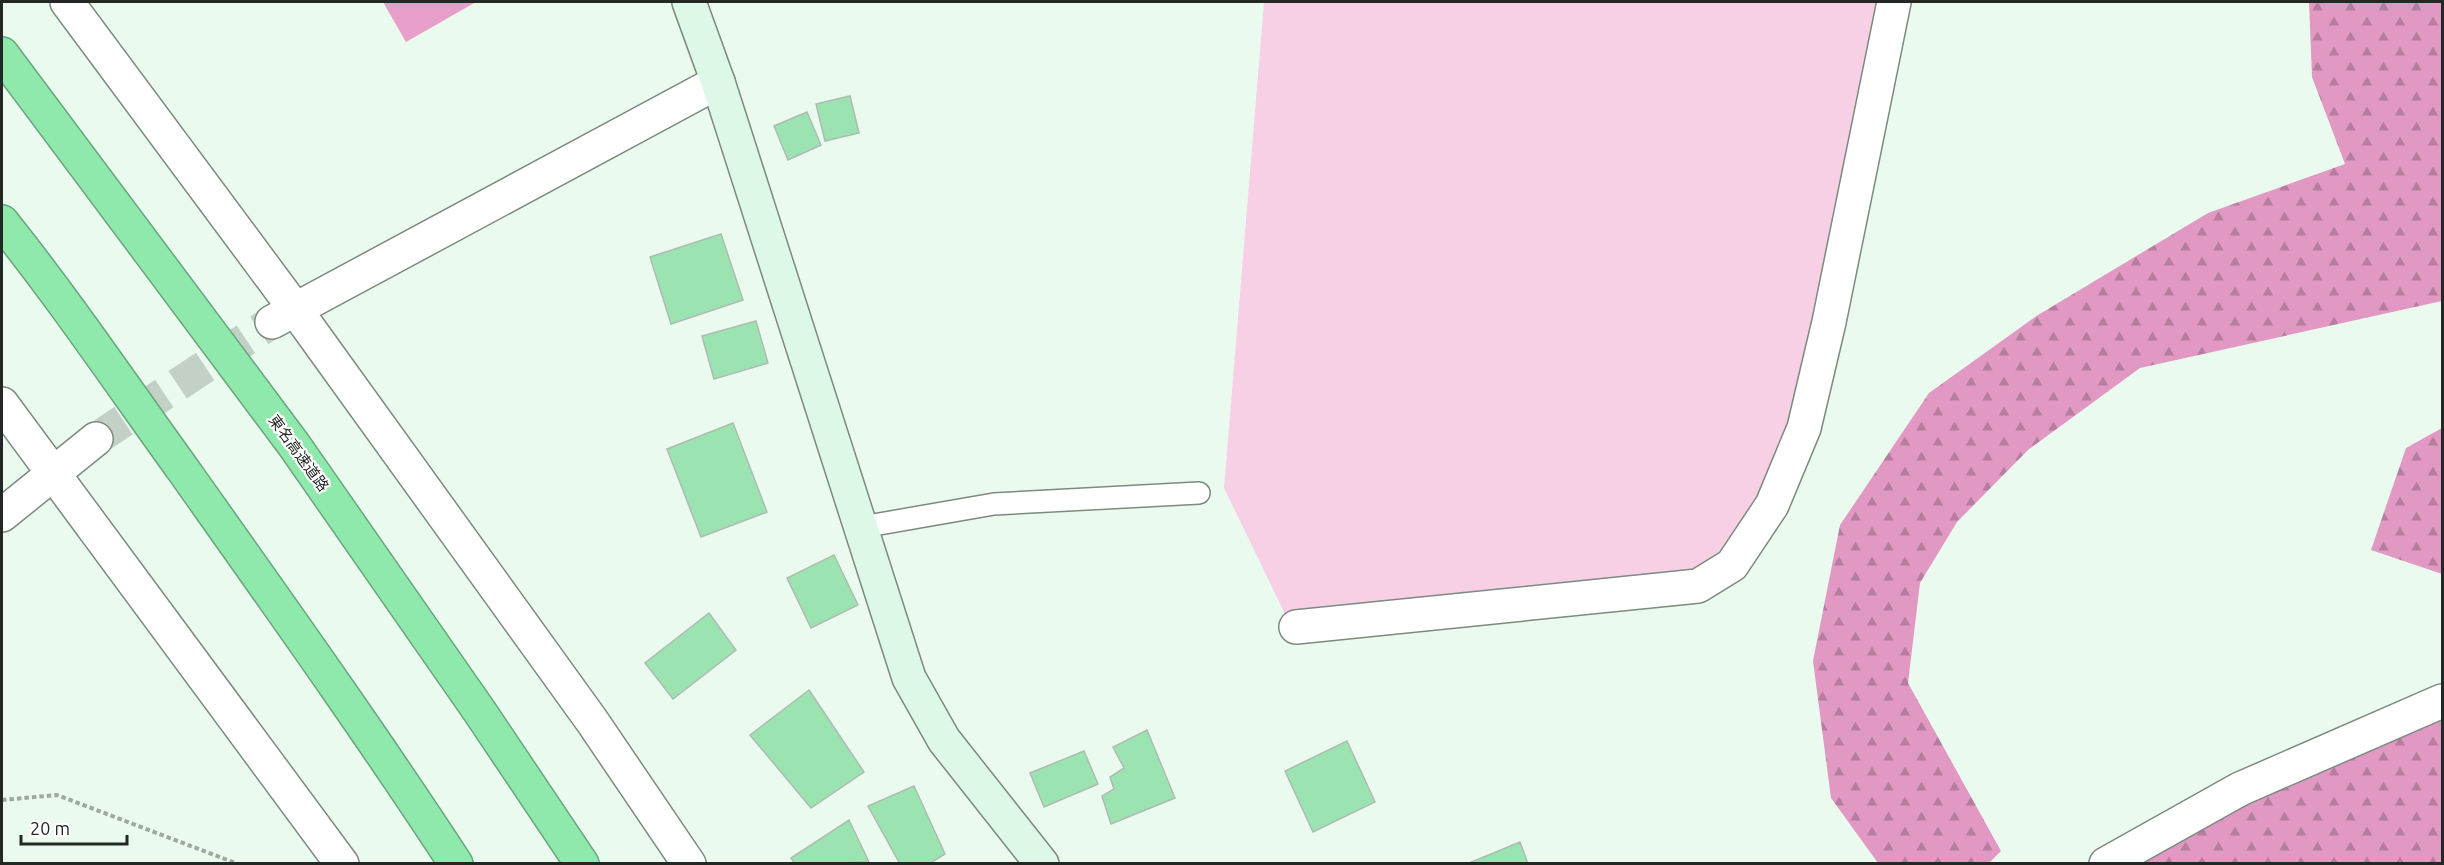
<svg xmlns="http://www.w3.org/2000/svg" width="2444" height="865" viewBox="0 0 2444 865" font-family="Ubuntu,'Noto Sans JP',sans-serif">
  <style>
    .forest { fill: url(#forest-firs) }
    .pitch { fill: #f8d0e6 }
    .water { fill: #e79fc9 }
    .building { fill: #9be4b2; stroke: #adbcb1; stroke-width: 1.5 }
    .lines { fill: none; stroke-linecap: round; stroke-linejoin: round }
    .street-tunnel { stroke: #c2d0c6; stroke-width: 33; stroke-dasharray: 33 16; stroke-linecap: butt }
    .lane-casing { stroke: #7c8a7f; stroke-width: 24 }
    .street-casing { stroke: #7c8a7f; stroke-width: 36 }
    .secondary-casing { stroke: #7c8a7f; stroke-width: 36 }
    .highway-casing { stroke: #69a57d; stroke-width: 36 }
    .path { stroke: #9da89f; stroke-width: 4; stroke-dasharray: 4.5 3; stroke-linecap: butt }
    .lane { stroke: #fff; stroke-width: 21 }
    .street { stroke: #fff; stroke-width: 33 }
    .secondary { stroke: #ddf8e6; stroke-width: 33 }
    .highway { stroke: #8fe9ad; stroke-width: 33 }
    .labels { text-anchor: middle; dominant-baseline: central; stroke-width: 4.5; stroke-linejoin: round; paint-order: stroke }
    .street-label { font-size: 15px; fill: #232824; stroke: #fff }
  </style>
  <defs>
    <pattern id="forest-firs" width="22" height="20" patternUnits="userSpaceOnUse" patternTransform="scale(1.5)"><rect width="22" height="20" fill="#e199c3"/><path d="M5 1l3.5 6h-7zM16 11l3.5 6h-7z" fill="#b67d9e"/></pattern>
  </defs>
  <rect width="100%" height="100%" fill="#eafaee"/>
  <!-- forest -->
  <path class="forest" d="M2309,2H2442V301L2140,368L2028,450L1957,522L1920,583L1908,683L2001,851L1989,863H1878L1831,798L1813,661L1840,525L1929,393L2038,315L2208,213L2345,164L2312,77Z
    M2442,428V574L2371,550L2406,448Z
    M2442,704V863H2113Z"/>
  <!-- pitch -->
  <path class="pitch" d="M1264,2H1887L1798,471L1718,573L1286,616L1224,488Z"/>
  <!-- water -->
  <path class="water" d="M383,2H476L406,42Z"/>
  <!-- building -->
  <path class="building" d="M850,96L859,133L825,141L816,104Z
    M807,112L821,145L788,160L774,126Z
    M721,234L743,300L671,324L650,257Z
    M756,321L768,363L714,379L702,336Z
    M733,423L767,512L701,537L667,449Z
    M834,555L858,605L811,628L787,578Z
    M709,613L736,650L673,699L645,663Z
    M809,690L864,772L811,808L750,735Z
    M1147,730L1175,798L1111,824L1102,796L1114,789L1110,777L1124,768L1113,747Z
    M1347,741L1375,802L1313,832L1285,771Z
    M1084,751L1098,784L1044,807L1030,773Z
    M914,786L945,854L929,864H900L868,806Z
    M849,820L869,862L795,864L791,858Z
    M1520,842L1528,864H1470L1469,863Z"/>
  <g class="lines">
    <!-- street-tunnel -->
    <path class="street-tunnel" d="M96,439L272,322"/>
    <defs>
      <path id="lane" d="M862,527L994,504L1199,493"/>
      <path id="street" d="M67,2L295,309L592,721L689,864
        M272,322L718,82
        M2,404L342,864
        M2,515L96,439
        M1296,627L1698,586L1732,565L1772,505L1804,428L1829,322L1894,2
        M2106,864L2240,789L2442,701"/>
      <path id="secondary" d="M689,2L718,82L909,678L944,740L1042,864"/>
      <path id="highway" d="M2,54L294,445L480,712L582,864
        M2,222C66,302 124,388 184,471C276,601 369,731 456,864"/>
    </defs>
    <!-- lane casing -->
    <use href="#lane" class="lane-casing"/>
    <!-- street casing -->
    <use href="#street" class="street-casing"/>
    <!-- secondary casing -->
    <use href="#secondary" class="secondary-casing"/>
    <!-- highway casing -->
    <use href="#highway" class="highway-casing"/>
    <!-- path -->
    <path class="path" d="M2,800L57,795L238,864"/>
    <!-- lane -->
    <use href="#lane" class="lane"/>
    <!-- street -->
    <use href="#street" class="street"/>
    <!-- secondary -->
    <use href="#secondary" class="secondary"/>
    <!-- highway -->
    <use href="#highway" class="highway"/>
  </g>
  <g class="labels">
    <!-- street labels -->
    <g class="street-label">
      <text transform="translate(299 453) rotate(54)">東名高速道路</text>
    </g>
  </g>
  <!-- border -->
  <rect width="2444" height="865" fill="none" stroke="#232824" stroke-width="6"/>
  <!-- scale -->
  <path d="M21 835v9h106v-9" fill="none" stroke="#232824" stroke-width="3"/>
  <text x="30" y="835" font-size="18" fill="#232824" stroke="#ffffff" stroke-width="4.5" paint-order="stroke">20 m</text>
</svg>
